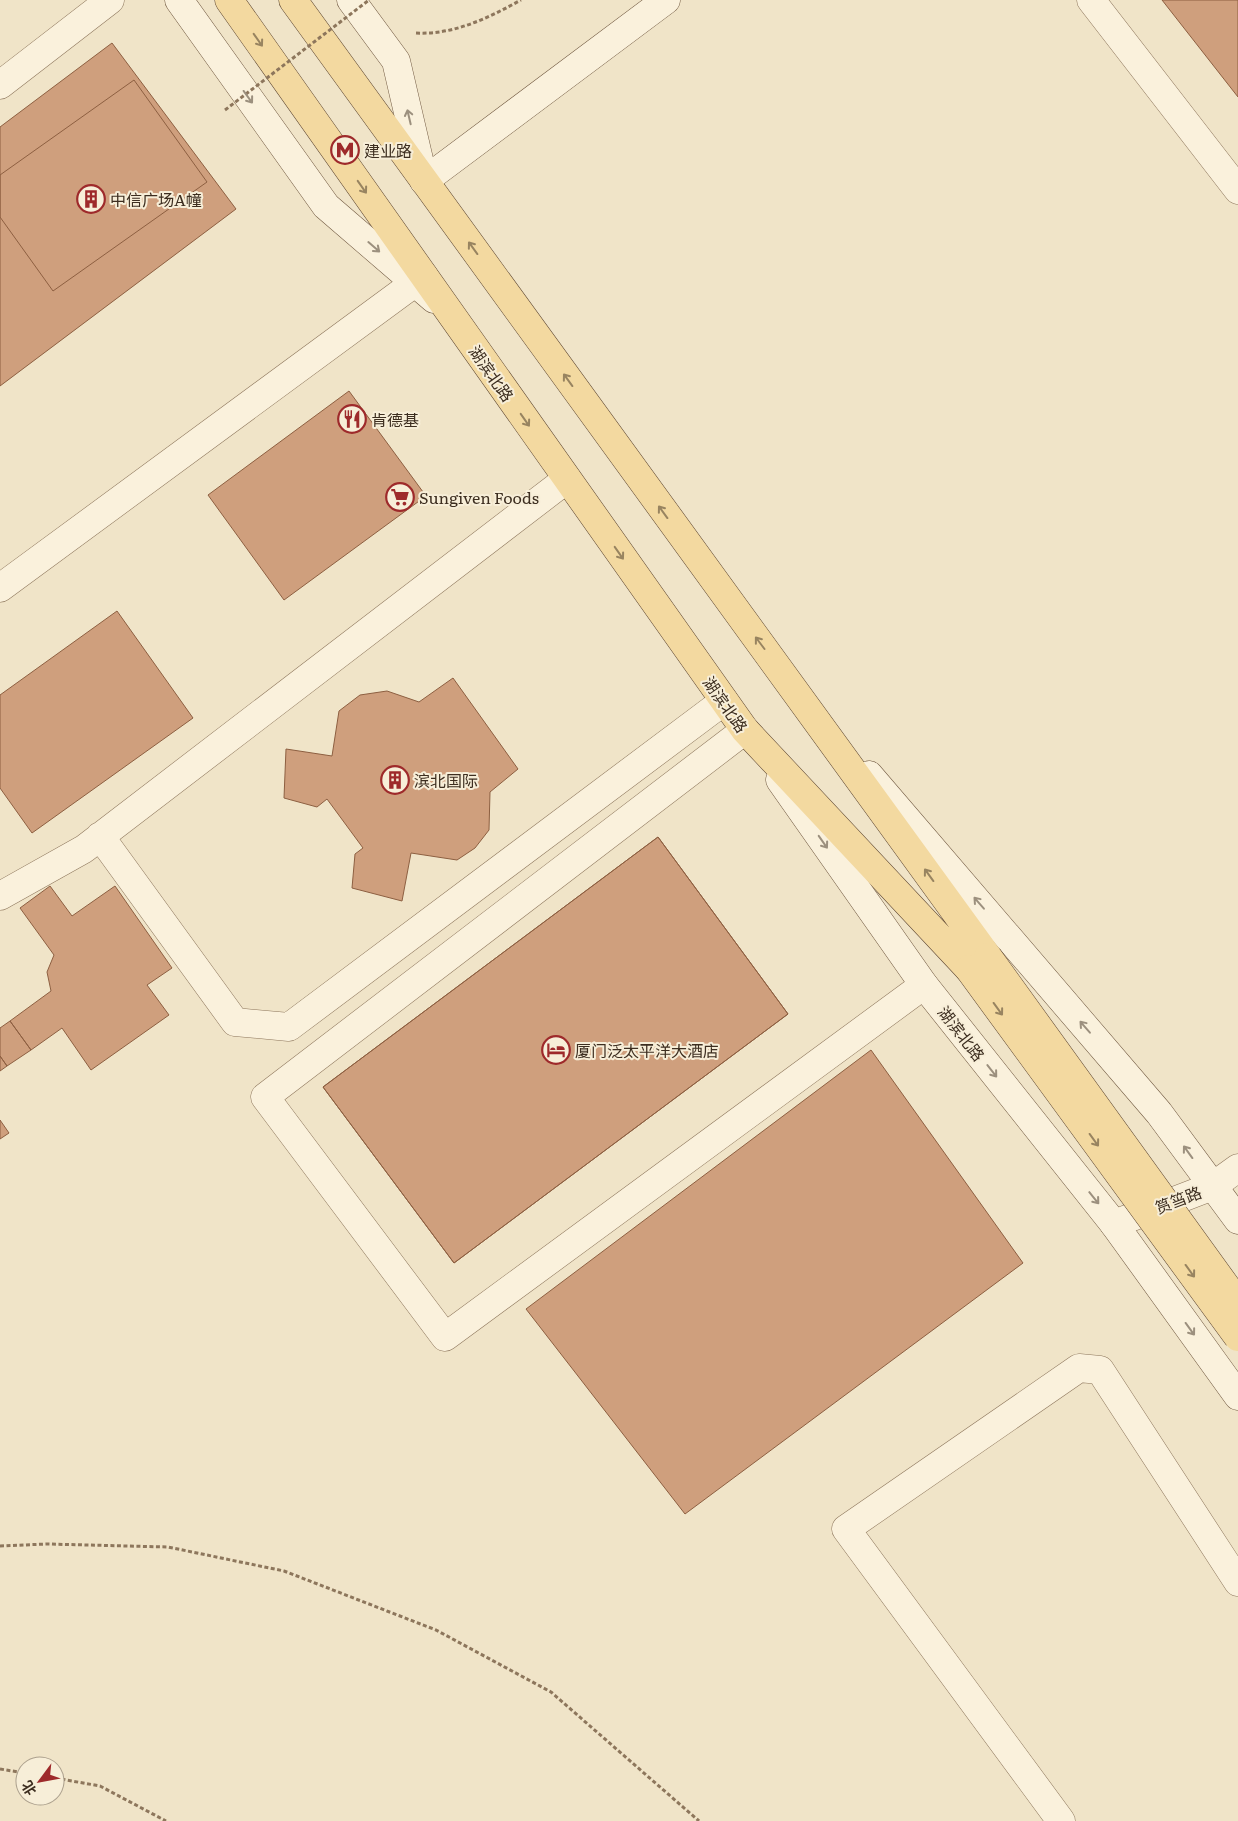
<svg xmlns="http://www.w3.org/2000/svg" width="1238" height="1821" viewBox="0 0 1238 1821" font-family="Literata,'Noto Sans SC',serif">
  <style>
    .building { fill: #cf9f7d; stroke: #8d5f41 }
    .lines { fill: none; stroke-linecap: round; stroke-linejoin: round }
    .street-casing { stroke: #8d765c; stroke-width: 29 }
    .secondary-casing { stroke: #6f573f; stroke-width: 29 }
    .primary-casing { stroke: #5b4430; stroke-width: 29 }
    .path { stroke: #8d765c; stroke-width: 3; stroke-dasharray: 4 2.5; stroke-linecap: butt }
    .street { stroke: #faf1dc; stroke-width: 28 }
    .secondary { stroke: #faf1dc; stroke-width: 28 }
    .primary { stroke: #f3d9a0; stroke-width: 28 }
    .primary-bridge-casing { stroke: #5b4430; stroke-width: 29; stroke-linecap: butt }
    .path-bridge { stroke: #8d765c; stroke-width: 3; stroke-dasharray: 4 2.5; stroke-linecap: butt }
    .primary-bridge { stroke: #f3d9a0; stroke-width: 28 }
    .oneway { stroke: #988460 }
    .oneway2 { stroke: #9c907e }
    .labels { text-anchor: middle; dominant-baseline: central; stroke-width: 4; stroke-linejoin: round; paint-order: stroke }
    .poi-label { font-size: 16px; fill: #3d2e20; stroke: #f7eed8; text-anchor: start }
    .street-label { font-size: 16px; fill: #3d2e20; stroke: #f7eed8 }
  </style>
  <rect width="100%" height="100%" fill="#f0e4c8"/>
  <!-- building -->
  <path class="building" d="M1162,0H1238V97Z
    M112,43L236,209L0,386V127Z
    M134,80L207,182L53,291L0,217V175Z
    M349,391L426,496L284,600L208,495Z
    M117,611L193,718L32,833L0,788V695Z
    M453,678L518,769L490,792L489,830L475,848L457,860L411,853L402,901L352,888L355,854L363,848L327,799L317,807L284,798L286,749L332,756L339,711L360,695L387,691L419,702Z
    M658,837L788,1014L454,1263L323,1087Z
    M658,837L788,1014L454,1263L323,1087Z
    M50,886L72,916L115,886L172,968L147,985L169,1015L91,1070L62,1028L31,1050L10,1021L51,991L47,972L54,955L20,908Z
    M10,1021L31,1050L7,1066L0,1056V1028Z
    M871,1050L1023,1263L685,1514L526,1309Z
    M0,1056L7,1066L0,1071Z
    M0,1120L9,1133L0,1139Z"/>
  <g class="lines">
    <defs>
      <path id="street" d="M1091,0L1238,190
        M0,85L110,0
        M0,588L424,276
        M745,730L265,1097L445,1337L924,985
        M100,836L235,1022L289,1027L724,701
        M0,896L84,849L567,479
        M1114,1224L1213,1186L1238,1168
        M1061,1821L846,1529L1079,1368L1100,1370L1238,1582"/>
      <path id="secondary" d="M179,0L326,206L434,299
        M351,0L396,61L424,181L666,0
        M869,775L1159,1113L1238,1220
        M780,780L924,985L1114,1224L1238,1396"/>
      <path id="primary" d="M229,0L745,730L969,969
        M293,0L988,957"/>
    </defs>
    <!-- street casing -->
    <use href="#street" class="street-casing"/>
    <!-- secondary casing -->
    <use href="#secondary" class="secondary-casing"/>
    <!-- primary casing -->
    <use href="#primary" class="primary-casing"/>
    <!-- path -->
    <path class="path" d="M416,33C454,35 488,18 521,0
      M0,1546L47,1544L168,1547L284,1571L436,1630L551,1692L699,1821
      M0,1769L25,1773
      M55,1778L100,1786L166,1821"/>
    <!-- street -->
    <use href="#street" class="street"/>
    <!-- secondary -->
    <use href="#secondary" class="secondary"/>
    <!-- primary -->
    <use href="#primary" class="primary"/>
    <defs>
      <path id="primary-bridge" d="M988,957L1238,1303
        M969,969L1238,1337"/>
    </defs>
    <!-- primary-bridge casing -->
    <use href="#primary-bridge" class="primary-bridge-casing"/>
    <!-- path-bridge -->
    <path class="path-bridge" d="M225,110L369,0"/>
    <!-- primary-bridge -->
    <use href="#primary-bridge" class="primary-bridge"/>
  </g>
  <!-- one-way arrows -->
  <defs><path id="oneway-shaft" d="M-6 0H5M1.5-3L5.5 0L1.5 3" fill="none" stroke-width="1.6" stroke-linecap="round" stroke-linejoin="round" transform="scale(1.25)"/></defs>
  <g class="oneway">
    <use href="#oneway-shaft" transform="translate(258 40) rotate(55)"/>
    <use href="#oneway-shaft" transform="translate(362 187) rotate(55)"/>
    <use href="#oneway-shaft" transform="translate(473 248) rotate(-126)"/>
    <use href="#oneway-shaft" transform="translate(568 380) rotate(-126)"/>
    <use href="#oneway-shaft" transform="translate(525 420) rotate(55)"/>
    <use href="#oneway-shaft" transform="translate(663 512) rotate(-126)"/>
    <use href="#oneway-shaft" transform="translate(619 553) rotate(55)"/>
    <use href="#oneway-shaft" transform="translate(760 643) rotate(-127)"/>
    <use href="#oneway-shaft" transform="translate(929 875) rotate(-126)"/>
    <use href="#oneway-shaft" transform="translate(998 1009) rotate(54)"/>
    <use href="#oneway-shaft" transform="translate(1094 1140) rotate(54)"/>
    <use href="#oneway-shaft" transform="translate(1190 1271) rotate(54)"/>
  </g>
  <g class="oneway2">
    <use href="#oneway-shaft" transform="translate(248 97) rotate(54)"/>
    <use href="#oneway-shaft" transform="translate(409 117) rotate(-103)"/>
    <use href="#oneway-shaft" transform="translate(374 247) rotate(41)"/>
    <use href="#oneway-shaft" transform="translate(823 842) rotate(55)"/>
    <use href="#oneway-shaft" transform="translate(979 903) rotate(-131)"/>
    <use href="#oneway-shaft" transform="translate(1085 1027) rotate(-131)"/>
    <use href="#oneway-shaft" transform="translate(992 1071) rotate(52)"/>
    <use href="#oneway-shaft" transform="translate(1188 1152) rotate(-126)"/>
    <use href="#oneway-shaft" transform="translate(1094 1198) rotate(51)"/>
    <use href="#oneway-shaft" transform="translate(1190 1329) rotate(54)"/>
  </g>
  <!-- icons -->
  <defs>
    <symbol id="metro-ring" viewBox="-11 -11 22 22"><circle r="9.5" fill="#f7eed8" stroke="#9e2a2b" stroke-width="1.5"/><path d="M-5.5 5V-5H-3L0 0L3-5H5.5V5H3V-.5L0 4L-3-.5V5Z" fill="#9e2a2b"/></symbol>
    <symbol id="building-ring" viewBox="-11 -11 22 22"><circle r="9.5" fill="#f7eed8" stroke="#9e2a2b" stroke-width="1.5"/><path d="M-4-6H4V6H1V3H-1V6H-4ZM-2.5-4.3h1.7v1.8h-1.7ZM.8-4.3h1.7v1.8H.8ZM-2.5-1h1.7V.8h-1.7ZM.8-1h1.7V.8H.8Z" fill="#9e2a2b"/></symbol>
    <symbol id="restaurant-ring" viewBox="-11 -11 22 22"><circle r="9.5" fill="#f7eed8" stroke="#9e2a2b" stroke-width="1.5"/><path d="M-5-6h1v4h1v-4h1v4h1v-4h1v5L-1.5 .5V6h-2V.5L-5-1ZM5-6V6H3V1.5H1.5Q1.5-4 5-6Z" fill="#9e2a2b"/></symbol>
    <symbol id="supermarket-ring" viewBox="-11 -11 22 22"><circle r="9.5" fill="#f7eed8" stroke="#9e2a2b" stroke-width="1.5"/><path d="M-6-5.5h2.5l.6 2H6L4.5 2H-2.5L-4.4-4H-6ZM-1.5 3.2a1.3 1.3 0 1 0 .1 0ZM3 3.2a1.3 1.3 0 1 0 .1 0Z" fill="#9e2a2b"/></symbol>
    <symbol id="hotel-ring" viewBox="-11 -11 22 22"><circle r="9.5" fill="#f7eed8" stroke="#9e2a2b" stroke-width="1.5"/><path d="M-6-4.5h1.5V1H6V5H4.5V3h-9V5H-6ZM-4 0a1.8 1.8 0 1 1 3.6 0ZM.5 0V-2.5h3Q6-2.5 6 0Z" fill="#9e2a2b"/></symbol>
  </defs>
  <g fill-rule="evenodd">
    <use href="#metro-ring" x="329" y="134" width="32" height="32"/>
    <use href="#building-ring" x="75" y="183" width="32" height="32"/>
    <use href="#restaurant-ring" x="336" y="403" width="32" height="32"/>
    <use href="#supermarket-ring" x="384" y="481" width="32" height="32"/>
    <use href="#building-ring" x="379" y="764" width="32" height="32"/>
    <use href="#hotel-ring" x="540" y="1034" width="32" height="32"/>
  </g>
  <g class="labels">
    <!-- poi labels -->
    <g class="poi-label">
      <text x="364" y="150">建业路</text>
      <text x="110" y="199">中信广场A幢</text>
      <text x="371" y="419">肯德基</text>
      <text x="419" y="497">Sungiven Foods</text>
      <text x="414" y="780">滨北国际</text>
      <text x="575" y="1050">厦门泛太平洋大酒店</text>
    </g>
    <!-- street labels -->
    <g class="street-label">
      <text transform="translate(492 373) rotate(55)">湖滨北路</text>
      <text transform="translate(726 704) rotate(55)">湖滨北路</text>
      <text transform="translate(962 1033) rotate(52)">湖滨北路</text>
      <text transform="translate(1178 1199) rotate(-21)">筼筜路</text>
    </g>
  </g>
  <!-- north arrow -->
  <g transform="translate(40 1781) rotate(238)"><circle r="24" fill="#f7eed8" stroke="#ada18e"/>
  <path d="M0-4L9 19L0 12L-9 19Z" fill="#9e2a2b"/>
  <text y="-8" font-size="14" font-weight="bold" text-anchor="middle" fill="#3d2e20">北</text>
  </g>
</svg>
